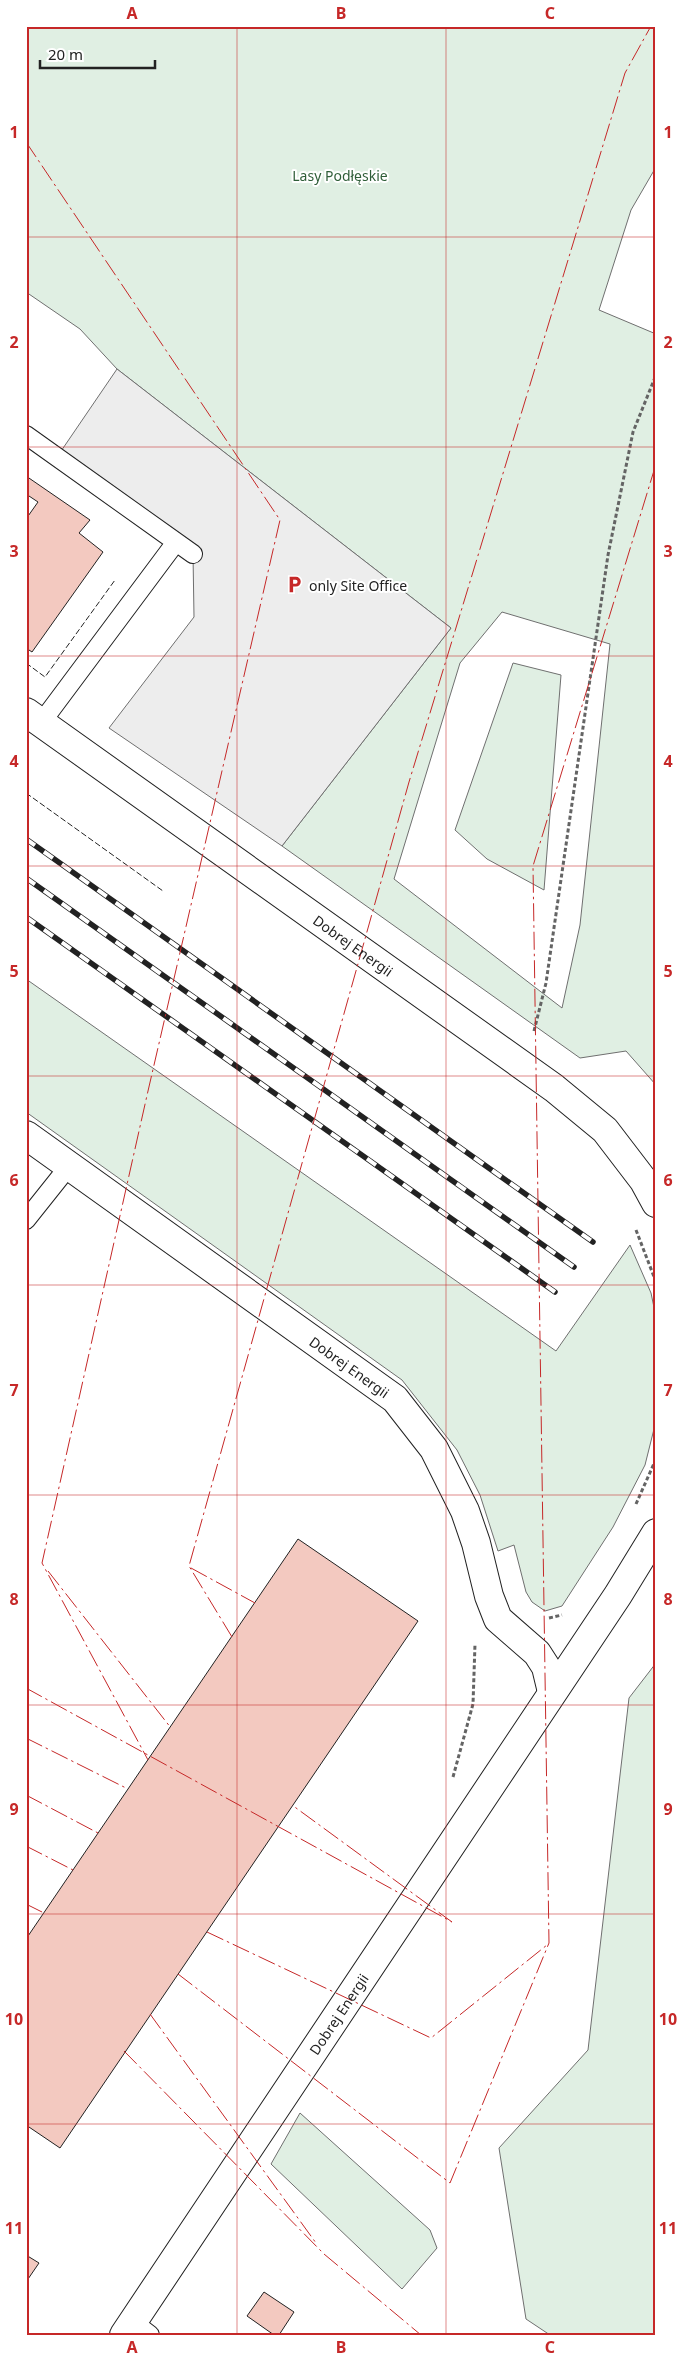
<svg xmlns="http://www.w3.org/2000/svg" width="682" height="2361" viewBox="0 0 682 2361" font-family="'Noto Sans',sans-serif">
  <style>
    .green { fill: #e0efe3; stroke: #6f6f6f; fill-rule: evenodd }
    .parking { fill: #ededed; stroke: #6f6f6f }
    .building { fill: #f3c9c0; stroke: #222 }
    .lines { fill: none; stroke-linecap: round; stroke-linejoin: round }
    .service-casing { stroke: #222; stroke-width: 20 }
    .minor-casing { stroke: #222; stroke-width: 30 }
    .path { stroke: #646464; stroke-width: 3; stroke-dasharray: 4 2.5; stroke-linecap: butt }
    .service { stroke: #fff; stroke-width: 18 }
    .minor { stroke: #fff; stroke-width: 28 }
    .rail-casing { stroke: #222; stroke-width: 5.5 }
    .rail { stroke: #fff; stroke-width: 4; stroke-dasharray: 11; stroke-linecap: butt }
    .fence { stroke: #222; stroke-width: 1; stroke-dasharray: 6 2.5; stroke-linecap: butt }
    .power { stroke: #c62828; stroke-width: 1; stroke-dasharray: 18 4 2.5 4; stroke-linecap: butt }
    .grid { fill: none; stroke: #c62828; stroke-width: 1; stroke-opacity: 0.55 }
    .labels { text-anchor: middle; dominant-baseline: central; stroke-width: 4; stroke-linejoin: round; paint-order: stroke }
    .park-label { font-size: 14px; fill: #2f5e38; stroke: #fff }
    .poi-label { font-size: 14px; fill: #222; stroke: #fff; text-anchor: start }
    .street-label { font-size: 14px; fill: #222; stroke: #fff }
    .neatline { fill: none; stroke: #c62828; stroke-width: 2 }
    .grid-label { font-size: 16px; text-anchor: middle; font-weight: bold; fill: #c62828 }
  </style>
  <rect width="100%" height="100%" fill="#fff"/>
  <!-- green -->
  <path class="green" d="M26,26H656V167L631,210L599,310L656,334V1085L626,1051L580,1058L282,846L451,628L117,369L80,329L26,292ZM502,612L610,644L580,925L562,1008L394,879L460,663Z
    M513,663L561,675L544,890L487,859L455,830Z
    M26,979L556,1351L630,1245L651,1293L656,1317V1421L645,1465L613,1527L562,1606L545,1611L532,1602L526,1592L514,1545L498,1551L480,1495L457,1450L402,1380L26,1112Z
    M656,1663V2335H550L526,2319L499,2148L588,2050L629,1698Z
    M300,2113L430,2230L437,2248L402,2289L271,2164Z"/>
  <!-- parking -->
  <path class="parking" d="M117,369L451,628L282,846L109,728L194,617L193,554L57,457Z"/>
  <!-- building -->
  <path class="building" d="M26,476L90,520L79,533L103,552L32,652L26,648V519L38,502L26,494Z
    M298,1539L418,1621L60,2148L26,2125V1939Z
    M26,2255L39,2263L26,2282Z
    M264,2292L294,2312L279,2335H274L247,2316Z"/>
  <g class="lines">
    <defs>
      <path id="service" d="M26,435L193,554
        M41,723L176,542
        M26,1220L69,1166
        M133,2322L150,2335"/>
      <g id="minor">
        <path id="s1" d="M26,712L554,1088L605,1130L644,1181L656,1203"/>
        <path id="s2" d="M26,1135L395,1399L434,1449L465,1511L476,1543L489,1596L498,1619L537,1653L546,1667L552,1692"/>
        <path id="s3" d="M124,2335L618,1595L656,1533"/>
      </g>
    </defs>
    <!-- service casing -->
    <use href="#service" class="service-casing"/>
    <!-- minor casing -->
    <use href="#minor" class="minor-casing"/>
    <!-- path -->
    <path class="path" d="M534,1031L546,983L608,555L633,432L656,375
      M636,1230L656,1282
      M636,1504L656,1459
      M549,1618L562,1615
      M453,1777L473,1704L475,1644"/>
    <!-- service -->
    <use href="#service" class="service"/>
    <!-- minor -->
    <use href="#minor" class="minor"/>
    <defs>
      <path id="rail" d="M26,839L593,1242
        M26,878L574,1267
        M26,917L555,1292"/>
    </defs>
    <!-- rail casing -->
    <use href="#rail" class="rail-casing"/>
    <!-- rail -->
    <use href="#rail" class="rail"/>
    <!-- fence -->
    <path class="fence" d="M26,663L45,677L115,580
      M26,793L163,891"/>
    <!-- power -->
    <path class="power" d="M26,142L280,520L148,1091L42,1563L148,1760
      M191,1568L255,1603
      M48,1571L171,1728
      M232,1637L189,1566L409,782L625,73L651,26
      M26,1688L452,1922L292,1805
      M26,1738L128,1789
      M26,1795L98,1833
      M26,1846L73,1870
      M26,1904L44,1913
      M207,1932L431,2038L547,1945
      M178,1974L450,2183L549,1943L533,866L656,464
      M150,2014L316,2243
      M124,2051L324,2254L421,2335"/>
  </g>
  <!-- grid -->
  <path class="grid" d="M237,26V2335M446,26V2335M26,237H656M26,447H656M26,656H656M26,866H656M26,1076H656M26,1285H656M26,1495H656M26,1705H656M26,1914H656M26,2124H656"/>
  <!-- icons -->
  <defs>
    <symbol id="parking-bare" viewBox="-9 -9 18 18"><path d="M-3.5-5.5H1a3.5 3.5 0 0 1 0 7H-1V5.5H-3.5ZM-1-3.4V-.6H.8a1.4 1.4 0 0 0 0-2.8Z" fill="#c62828" stroke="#fff" stroke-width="2.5" paint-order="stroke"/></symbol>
  </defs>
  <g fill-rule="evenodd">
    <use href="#parking-bare" x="282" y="572" width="25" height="25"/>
  </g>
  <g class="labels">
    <!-- park labels -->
    <g class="park-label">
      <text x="340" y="175">Lasy Podłęskie</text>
    </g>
    <!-- poi labels -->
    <g class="poi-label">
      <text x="309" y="585">only Site Office</text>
    </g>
    <!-- street labels -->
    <g class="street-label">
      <text stroke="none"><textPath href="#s1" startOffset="402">Dobrej Energii</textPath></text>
      <text stroke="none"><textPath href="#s2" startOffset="398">Dobrej Energii</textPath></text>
      <text stroke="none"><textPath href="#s3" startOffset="386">Dobrej Energii</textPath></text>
    </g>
  </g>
  <!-- border -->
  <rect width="682" height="2361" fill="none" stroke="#ffffff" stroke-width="55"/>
  <!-- scale -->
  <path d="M40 60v8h115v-8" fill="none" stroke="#222222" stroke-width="2.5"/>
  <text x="48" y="60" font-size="15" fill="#222222" stroke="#ffffff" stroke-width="4" paint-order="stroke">20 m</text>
  <rect x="28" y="28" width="626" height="2306" class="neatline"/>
  <g class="grid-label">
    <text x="132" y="19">A</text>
    <text x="341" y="19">B</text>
    <text x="550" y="19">C</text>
    <text x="14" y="138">1</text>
    <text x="668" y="138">1</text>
    <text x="14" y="348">2</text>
    <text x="668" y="348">2</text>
    <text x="14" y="557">3</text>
    <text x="668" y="557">3</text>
    <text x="14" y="767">4</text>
    <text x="668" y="767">4</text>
    <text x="14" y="977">5</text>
    <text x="668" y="977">5</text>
    <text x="14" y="1186">6</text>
    <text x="668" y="1186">6</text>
    <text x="14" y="1396">7</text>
    <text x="668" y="1396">7</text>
    <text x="14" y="1605">8</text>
    <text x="668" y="1605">8</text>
    <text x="14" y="1815">9</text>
    <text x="668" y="1815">9</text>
    <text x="14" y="2025">10</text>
    <text x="668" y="2025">10</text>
    <text x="14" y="2234">11</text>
    <text x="668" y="2234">11</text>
    <text x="132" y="2353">A</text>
    <text x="341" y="2353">B</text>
    <text x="550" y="2353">C</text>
  </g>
</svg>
